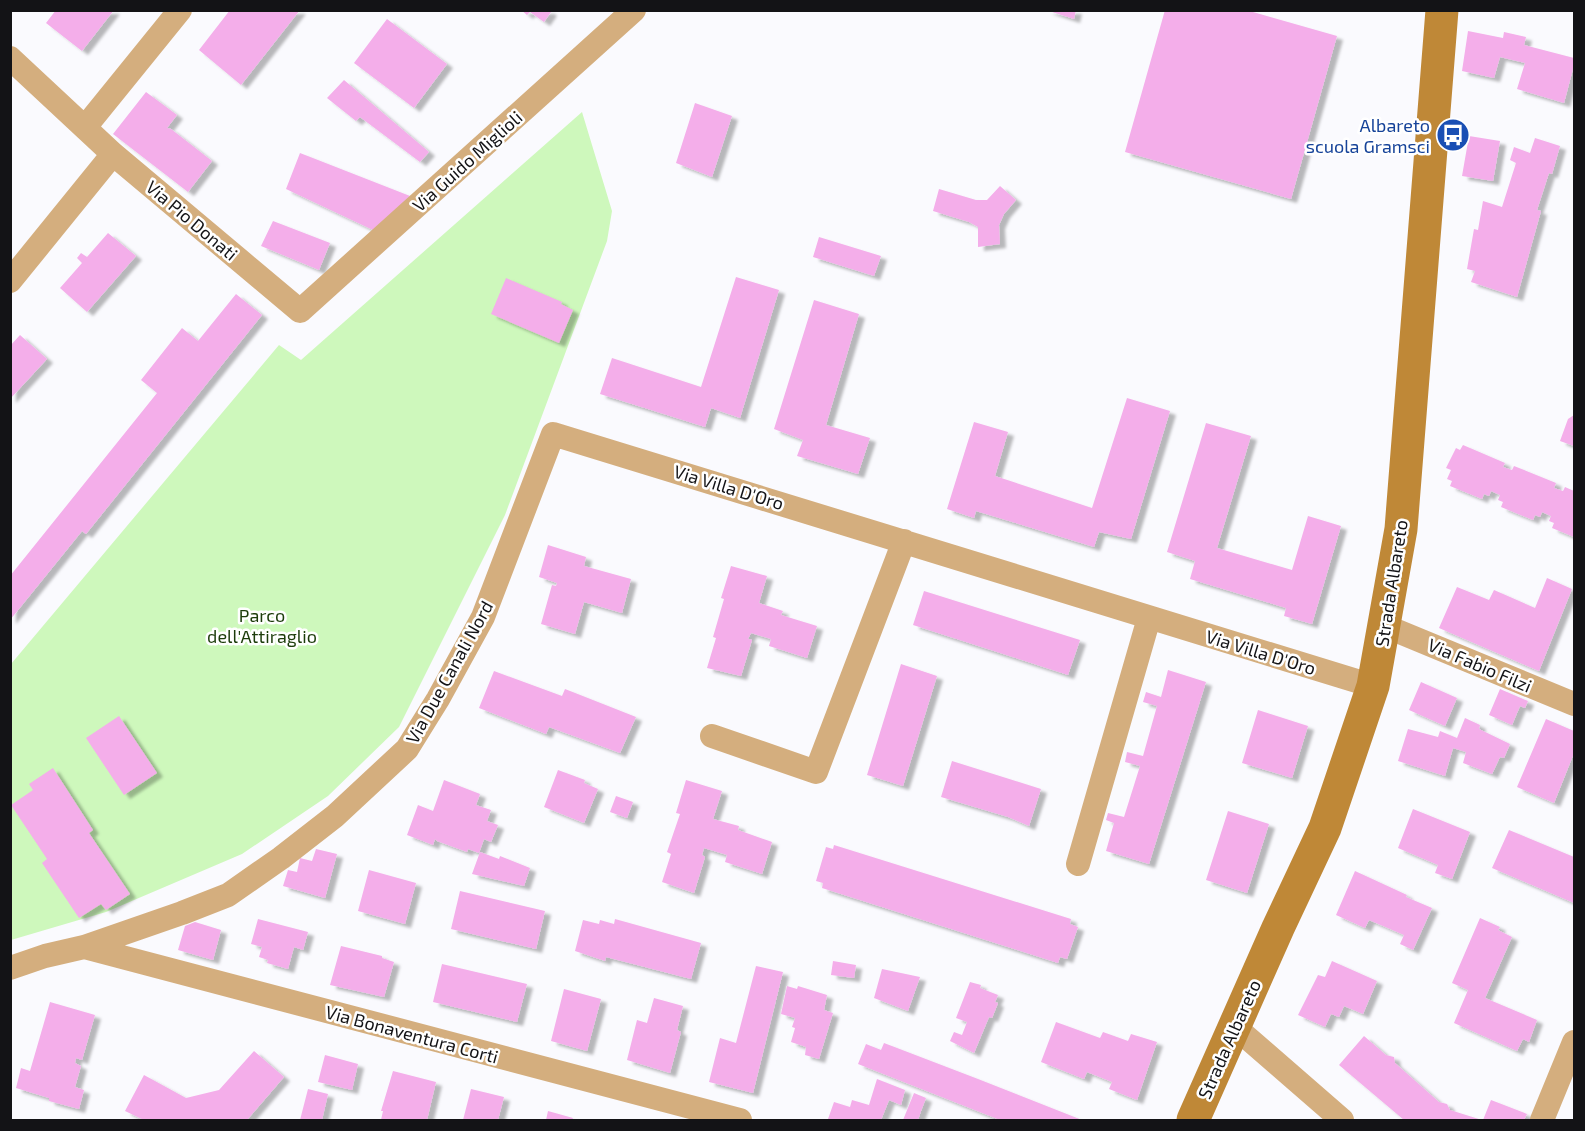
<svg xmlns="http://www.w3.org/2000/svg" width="1585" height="1131" viewBox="0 0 1585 1131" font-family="'Exo 2',sans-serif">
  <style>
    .green { fill: #cef8bc }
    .building { fill: #f4aeea; filter: url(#shadow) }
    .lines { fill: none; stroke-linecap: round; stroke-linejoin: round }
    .street { stroke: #d4ae7e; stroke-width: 24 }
    .secondary { stroke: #bf8837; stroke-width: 33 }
    .labels { text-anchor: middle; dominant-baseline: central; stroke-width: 5; stroke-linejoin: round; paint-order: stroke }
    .transit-label { font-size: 18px; fill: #164399; stroke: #fff; text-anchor: end }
    .street-label { font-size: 18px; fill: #131316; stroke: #fff }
    .park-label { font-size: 18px; fill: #1c3c0a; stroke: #fff }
  </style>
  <defs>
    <filter id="shadow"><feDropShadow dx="6" dy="4" stdDeviation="1.5" flood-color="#0004"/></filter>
  </defs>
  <rect width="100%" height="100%" fill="#fafafe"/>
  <!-- green -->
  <path class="green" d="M582,112L612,211L607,241L505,515L399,727L328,796L242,854L106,912L11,940V664L279,345L301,360Z"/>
  <!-- building -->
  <path class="building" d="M56,10H114L82,51L46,23Z
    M230,10H300L241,85L199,50Z
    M521,10H549L551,12L544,22L530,12L527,15Z
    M1046,10H1076L1074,19Z
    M1165,10H1246L1337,36L1291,199L1125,152Z
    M387,19L447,64L414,108L354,63Z
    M1468,31L1503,38L1504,32L1526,37L1524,45L1574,58V65L1564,103L1517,89L1525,63L1500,57L1494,78L1462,71Z
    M344,80L429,152L420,162L360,117L356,121L327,98Z
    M146,92L177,115L167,128L171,129L212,161L188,192L113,134Z
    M695,103L732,116L712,177L676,163Z
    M1469,136L1500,141L1493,181L1462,176Z
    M1535,138L1560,146L1552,174L1549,173L1537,210L1541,211L1517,297L1471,282L1475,271L1467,269L1474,229L1478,230L1483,201L1502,207L1516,163L1510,160L1514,147L1530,153Z
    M300,153L410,196L373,230L286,189Z
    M1000,186L1016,200L1004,214L999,225L1000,244L978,247V227L969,222L933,211L939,189L976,200H987Z
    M273,221L330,243L319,270L261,246Z
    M108,233L136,256L87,312L60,288L82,263L77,258L81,253L87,257Z
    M819,237L881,256L874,276L813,257Z
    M736,277L779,290L740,418L711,408L705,427L600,394L612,358L701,387Z
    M506,278L562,302L561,304L573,310L559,343L491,314Z
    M236,294L262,315L86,534L82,531L10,620V576L157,393L141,380L182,328L198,341Z
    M814,300L859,314L826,425L870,438L858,474L797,456L803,440L774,429Z
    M20,335L47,359L10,399V346Z
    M1127,398L1170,411L1131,539L1099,532L1094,547L976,511L974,518L947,509L974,422L1008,432L995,476L1092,508Z
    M1574,415V446L1560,441L1568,419Z
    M1206,423L1251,436L1217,548L1292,570L1308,516L1341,526L1312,624L1284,616L1286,608L1190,579L1195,561L1167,552Z
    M1463,445L1505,463L1503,467L1512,470L1514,466L1556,483L1554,488L1563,491L1565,487L1574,491V537L1552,528L1554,523L1549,521L1551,516L1542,512L1540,517L1535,515L1533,520L1501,507L1503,502L1498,500L1500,495L1491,491L1489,496L1484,494L1482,499L1450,486L1452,481L1447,479L1451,470L1446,468L1456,448L1460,450Z
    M548,545L586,557L584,566L631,579L622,613L584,602L575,634L541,624L552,585L556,586L557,583L539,577Z
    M731,566L767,576L759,603L783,611L781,615L817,626L807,658L769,646L771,639L751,633L748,639L752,640L741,676L707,668L716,638L713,637L724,599L721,598Z
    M1547,578L1572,589L1539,671L1439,628L1457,587L1489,600L1494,590L1535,608Z
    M924,591L1080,640L1068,675L913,625Z
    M901,664L937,676L903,786L867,775Z
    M1168,670L1206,682L1149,864L1106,851L1114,823L1106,820L1108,813L1124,817L1140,766L1125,762L1127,752L1143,756L1157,706L1143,702L1146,692L1161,697Z
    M494,671L562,696L565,689L636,717L620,753L549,727L546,734L479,708Z
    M1421,682L1457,698L1445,726L1409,710Z
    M1500,689L1528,701L1525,708L1520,706L1512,725L1489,715Z
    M1258,710L1308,726L1292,778L1242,763Z
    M119,716L157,773L124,795L86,738Z
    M1465,718L1480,725L1479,729L1510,744L1504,758L1500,757L1492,774L1463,763L1466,752L1453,748L1445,776L1398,761L1408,729L1438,737L1440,731L1457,738Z
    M1546,719L1574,731V753L1554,803L1517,787Z
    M952,761L1041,789L1029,826L1008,817L941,797Z
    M53,768L93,830L89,833L130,894L106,910L101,904L79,918L42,863L47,859L11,805L33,790L29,784Z
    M558,770L585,780L584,783L598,789L584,823L544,807Z
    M444,780L480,794L476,805L491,810L487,821L498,825L491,842L484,839L479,853L468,849L467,852L437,841L435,839L433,845L407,835L418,805L433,811Z
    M686,780L722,791L713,819L739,826L738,830L772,842L762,874L725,862L727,855L704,848L702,855L705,857L694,893L662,882L671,854L667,852L680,814L676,813Z
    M616,796L633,802L627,818L610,812Z
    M1413,809L1470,832L1452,879L1435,873L1438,865L1398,848Z
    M1228,811L1269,824L1247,893L1206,880Z
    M1509,830L1574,857V903L1492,868Z
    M834,845L1071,919L1070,924L1078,927L1067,959L1060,957L1058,963L822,888L823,883L816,881L826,847L833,849Z
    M316,849L337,854L325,898L283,886L288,870L297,872L300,858L312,861Z
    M480,852L499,859L500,856L530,868L524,886L472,874Z
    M369,870L416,883L405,924L358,911Z
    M1355,871L1407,895L1406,897L1432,908L1413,950L1400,944L1404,935L1369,920L1365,928L1336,915Z
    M460,891L545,911L536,949L451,929Z
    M1480,918L1500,927L1498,930L1512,937L1485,998L1537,1020L1529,1042L1523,1039L1517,1051L1454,1023L1468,990L1452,983Z
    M258,919L308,932L303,950L294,947L288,969L267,963L268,960L259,957L262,947L251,944Z
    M615,919L701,943L691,979L606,957L605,961L575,951L583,920L599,924L600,920L614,924Z
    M195,922L221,930L213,960L178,950L185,926Z
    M341,946L382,956V958L394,962L384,997L330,985Z
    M833,961L856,965L854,978L831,975Z
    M1332,961L1377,981L1363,1014L1344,1006L1339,1017L1331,1014L1325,1027L1298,1015L1318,975L1325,977Z
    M442,964L527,984L517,1022L433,1002Z
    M756,966L783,972L753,1093L709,1082L720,1038L736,1043Z
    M882,969L920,977L908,1011L874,998Z
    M970,982L981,985L980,988L998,995L995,1002L998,1003L992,1018L989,1017L974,1053L950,1041L954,1032L962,1035L967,1022L956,1018Z
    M787,986L797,989L798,986L827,995L824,1010L833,1013L819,1059L805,1055L806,1047L791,1042L795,1028L792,1027L795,1018L781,1014Z
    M564,989L601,999L587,1051L551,1041Z
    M654,998L683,1006L677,1030L681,1032L670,1073L627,1060L637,1020L647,1023Z
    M50,1002L95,1015L82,1060L76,1058L75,1063L81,1066L75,1087L84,1090L79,1109L49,1101V1098L16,1088L21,1068L30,1071Z
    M1056,1022L1100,1038L1103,1032L1128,1041L1131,1034L1157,1042L1137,1100L1109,1089L1112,1082L1087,1072L1084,1079L1041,1062Z
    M1364,1036L1386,1055L1394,1057L1395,1063L1439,1102L1447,1104L1450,1110L1482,1120H1404L1339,1065Z
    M884,1043L978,1079L1082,1120H1000L858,1064L866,1044L881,1050Z
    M254,1051L284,1077L247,1120H144L125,1111L144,1075L186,1098L219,1090Z
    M325,1055L358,1064L352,1090L318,1082Z
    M393,1071L436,1082L427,1120H381L383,1111H381Z
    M877,1079L905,1090L901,1105L889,1100L881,1120L828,1119L834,1102L850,1107L852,1100L869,1105Z
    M308,1089L328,1094L322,1120H300Z
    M471,1089L504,1097L498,1120H463Z
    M914,1093L926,1098L921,1111L918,1120H903Z
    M1491,1100L1527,1114L1524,1120H1483Z
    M548,1111L573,1118L572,1120H546Z"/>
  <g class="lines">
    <!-- street -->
    <path class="street" d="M10,58L113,154L300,311L634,10
      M86,126L180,10
      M10,281L113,154
      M1385,626L1574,704
      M712,736L816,772L904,541
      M1078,864L1149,618
      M84,947L740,1120
      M10,968L45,956L84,947L182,913L228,895L281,858L335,816L407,749L438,699L483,617L553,434L1373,686
      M1235,1027L1342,1120
      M1542,1120L1574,1042"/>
    <!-- secondary -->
    <path class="secondary" d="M1193,1120L1278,928L1325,828L1373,686L1401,529L1442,10"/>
  </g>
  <!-- icons -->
  <defs>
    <symbol id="bus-disc" viewBox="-11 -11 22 22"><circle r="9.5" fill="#1a4fb4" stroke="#fff"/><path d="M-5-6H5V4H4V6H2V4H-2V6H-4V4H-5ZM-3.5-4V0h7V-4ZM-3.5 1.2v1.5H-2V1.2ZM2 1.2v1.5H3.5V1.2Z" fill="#fff"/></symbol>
  </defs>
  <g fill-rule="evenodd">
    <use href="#bus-disc" x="1434" y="116" width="38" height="38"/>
  </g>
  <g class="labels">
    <!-- transit labels -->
    <g class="transit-label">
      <text x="1430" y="125">Albareto<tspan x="1430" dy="21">scuola Gramsci</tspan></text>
    </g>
    <!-- street labels -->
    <g class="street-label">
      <text transform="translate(467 161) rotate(-42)">Via Guido Miglioli</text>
      <text transform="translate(192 220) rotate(40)">Via Pio Donati</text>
      <text transform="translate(729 487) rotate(17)">Via Villa D'Oro</text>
      <text transform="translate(1391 583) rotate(-81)">Strada Albareto</text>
      <text transform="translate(1261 652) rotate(17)">Via Villa D'Oro</text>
      <text transform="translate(1480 665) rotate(23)">Via Fabio Filzi</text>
      <text transform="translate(449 672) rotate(-61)">Via Due Canali Nord</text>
      <text transform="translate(412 1034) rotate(15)">Via Bonaventura Corti</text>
      <text transform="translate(1229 1039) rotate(-66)">Strada Albareto</text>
    </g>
    <!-- park labels -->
    <g class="park-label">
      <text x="262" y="615">Parco<tspan x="262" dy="21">dell'Attiraglio</tspan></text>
    </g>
  </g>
  <!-- border -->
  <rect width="1585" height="1131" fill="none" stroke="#131316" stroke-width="24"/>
</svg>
